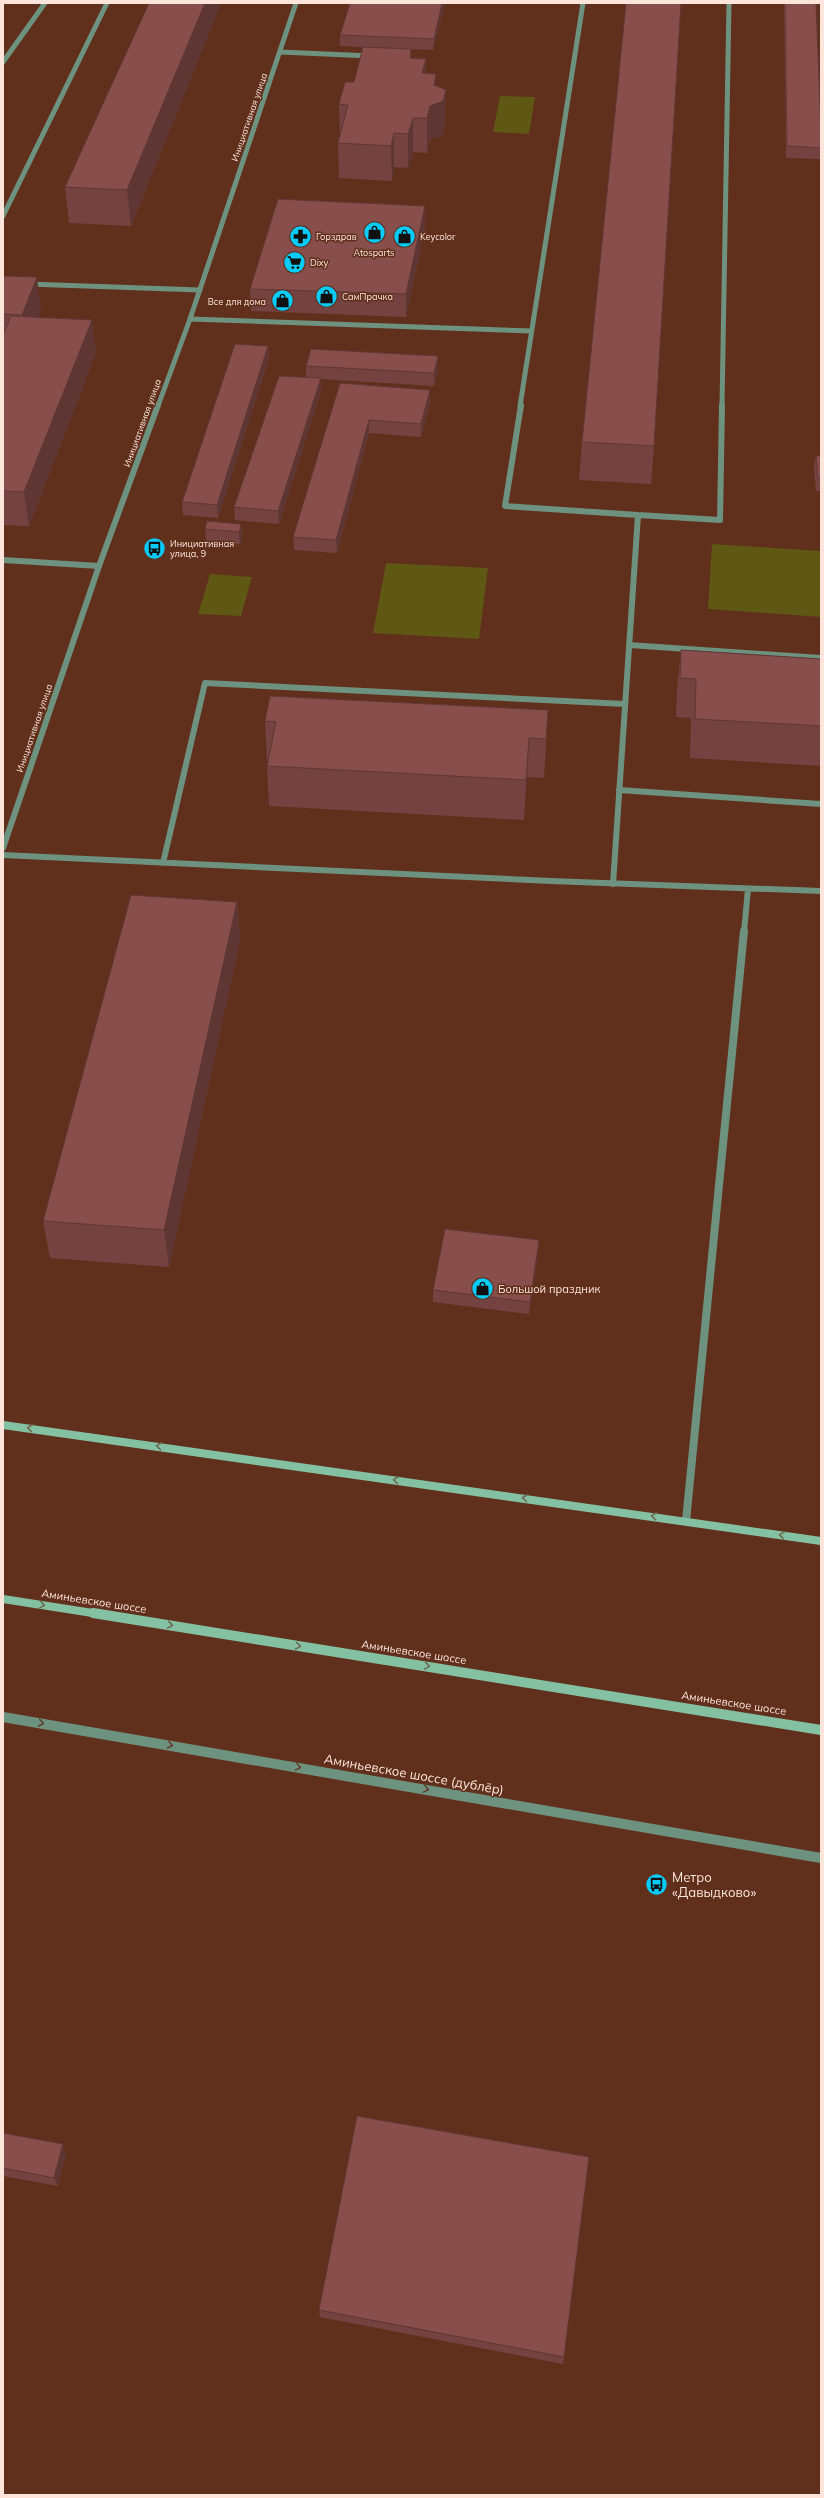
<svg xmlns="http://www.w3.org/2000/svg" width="824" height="2498" viewBox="0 0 824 2498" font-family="Mulish,sans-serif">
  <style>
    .green { fill: #5f5714 }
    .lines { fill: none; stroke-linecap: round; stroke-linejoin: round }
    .lane-far2 { stroke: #6d927f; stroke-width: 5 }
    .lane-far1 { stroke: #6d927f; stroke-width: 6 }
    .lane { stroke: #6d927f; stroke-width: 8 }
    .street-far2 { stroke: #6d927f; stroke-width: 5 }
    .street-far1 { stroke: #6d927f; stroke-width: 6 }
    .street { stroke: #6d927f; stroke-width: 10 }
    .secondary-far1 { stroke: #84c0a2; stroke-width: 8 }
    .secondary { stroke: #84c0a2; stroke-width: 10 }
    .wall { fill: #744341 }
    .shaded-wall { fill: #5e3735 }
    .building { fill: #874e4c; stroke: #5e3735 }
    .oneway { stroke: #6e6a52 }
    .oneway2 { stroke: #623f2b }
    .labels { text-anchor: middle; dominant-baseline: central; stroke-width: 3; stroke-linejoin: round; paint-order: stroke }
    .far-street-label { font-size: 9px; fill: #fee5db; stroke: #60301c }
    .far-poi-label { font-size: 9px; fill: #fee5db; stroke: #60301c; text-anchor: start }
    .poi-label { font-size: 11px; fill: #fee5db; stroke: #60301c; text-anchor: start }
    .street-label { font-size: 11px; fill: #fee5db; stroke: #60301c }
    .near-street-label { font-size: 13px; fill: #fee5db; stroke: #60301c }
    .near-poi-label { font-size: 13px; fill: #fee5db; stroke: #60301c; text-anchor: start }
  </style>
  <rect width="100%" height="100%" fill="#60301c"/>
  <!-- green -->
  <path class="green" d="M500,96L535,97L529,134L493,132Z
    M712,544L821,551V617L708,609Z
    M386,563L488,568L479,639L373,633Z
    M210,574L252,577L241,616L198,614Z"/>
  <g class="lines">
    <!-- lane-far2 -->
    <path class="lane-far2" d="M280,52L371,56
      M3,62L45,3
      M3,216L107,3
      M28,284L200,290
      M190,319L532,331
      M520,406L583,3
      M722,406L729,3"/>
    <!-- lane-far1 -->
    <path class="lane-far1" d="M521,405L505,506L638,515
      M3,560L99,566
      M629,645L821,658
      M619,790L821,804
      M3,855L551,881L821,891
      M163,863L205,683L625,704
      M613,884L638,515L720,520L722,405
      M744,932L748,889"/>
    <!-- lane -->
    <path class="lane" d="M686,1521L744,931"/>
    <!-- street-far2 -->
    <path class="street-far2" d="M158,406L190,319L296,3"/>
    <!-- street-far1 -->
    <path class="street-far1" d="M3,848L99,566L158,405"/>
    <!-- street -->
    <path class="street" d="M3,1717L821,1858"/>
    <!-- secondary-far1 -->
    <path class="secondary-far1" d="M3,1425L821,1541
      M3,1599L99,1614"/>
    <!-- secondary -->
    <path class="secondary" d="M93,1613L821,1730"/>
  </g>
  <!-- wall -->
  <path class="wall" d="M149,3H221L131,226L69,223L65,187Z
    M445,3L433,50L411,49V58L426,73L436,74L435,86L445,124L443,135L430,140L427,153L413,152L408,168L394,167L392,181L339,178L338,143L340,136L339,104L408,49L340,46V35Z
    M784,3H816L821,148L820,159L786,158Z
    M425,228L406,317L251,311L250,289Z
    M3,276L41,310L38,317L96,353L29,526L3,525Z
    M268,346L269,358L218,518L183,515L182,502Z
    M438,356V369L434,386L321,379V391L279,524L235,520L234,507L306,377V366Z
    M340,383L430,403L421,437L369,433L337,553L294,550L293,537Z
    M582,442L654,446L651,484L579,480Z
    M816,456H821V491H816L814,468Z
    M241,524L242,537L240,544L206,542L205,529Z
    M681,650L821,659V766L690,758L691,718L676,717L677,690Z
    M548,710L544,778L527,777L524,820L269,806L267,766L268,760H267L265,721Z
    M237,902L240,940L169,1267L50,1258L43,1221Z
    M539,1240L538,1253L529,1314L433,1302V1290Z
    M3,2133L66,2153L58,2186L3,2176Z
    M319,2310L564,2357L563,2364L320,2317Z"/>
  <!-- shaded-wall -->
  <path class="shaded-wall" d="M205,3H221L131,226L127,190Z
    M442,3H445L433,50L434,39Z
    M426,59V92L422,73Z
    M436,74L435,104L446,90L445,124L443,135L430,140L427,153V118L434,85Z
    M413,118V152L408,168V134Z
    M394,133V167L392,181L391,146Z
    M425,206V228L406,317V294Z
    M37,277L41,310L27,348L22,315Z
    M92,320L96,353L29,526L24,492Z
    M268,346L269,358L218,518L217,505Z
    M438,356V369L434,386V373Z
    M321,378V391L279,524L278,511Z
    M430,390V403L421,437V424Z
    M369,420V433L337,553L336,540Z
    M241,524L242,537L240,544L239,532Z
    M529,738L527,777L524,820L526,780Z
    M237,902L240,940L169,1267L164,1230Z
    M539,1240L538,1253L529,1314L530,1302Z
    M63,2144L66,2153L58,2186L54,2178Z"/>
  <!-- building -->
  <path class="building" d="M149,3H205L127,190L65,187Z
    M350,3H442L434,39L340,35Z
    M626,3H681L654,446L582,442Z
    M785,3H816L821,132V148L787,146Z
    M363,47L411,49L410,58L426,59L422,73L436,74L434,85L446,90L443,101L430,106L427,118H413L408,134L394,133L391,146L338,143L348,105L339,104L345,82H354Z
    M278,199L425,206L406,294L250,289Z
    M3,276L37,277L22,315L3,314Z
    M11,316L92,320L24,492L3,491V335Z
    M235,344L268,346L217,505L182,502Z
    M311,349L438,356L434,373L306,366Z
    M279,376L321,378L278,511L234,507Z
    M340,383L430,390L421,424L369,420L336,540L293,537Z
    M816,456H821V478H818Z
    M207,521L241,524L239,532L205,529Z
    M681,650L821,659V726L695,719L696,679L680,678Z
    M270,696L548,710L546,739L529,738L526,780L267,766L276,722L265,721Z
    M131,895L237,902L164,1230L43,1221Z
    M445,1229L539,1240L530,1302L433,1290Z
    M357,2116L589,2157L564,2357L319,2310Z
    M3,2133L63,2144L54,2178L3,2168Z"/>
  <!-- one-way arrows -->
  <defs><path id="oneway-chevron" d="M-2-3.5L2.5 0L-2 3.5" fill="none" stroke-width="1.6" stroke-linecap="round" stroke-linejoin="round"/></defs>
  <g class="oneway">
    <use href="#oneway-chevron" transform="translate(30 1428) rotate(-172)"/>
    <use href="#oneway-chevron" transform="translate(159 1446) rotate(-172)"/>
    <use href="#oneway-chevron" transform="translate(396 1480) rotate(-172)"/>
    <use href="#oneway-chevron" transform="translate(525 1498) rotate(-172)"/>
    <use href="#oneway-chevron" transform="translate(654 1516) rotate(-172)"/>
    <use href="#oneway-chevron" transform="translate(782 1535) rotate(-171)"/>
    <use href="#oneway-chevron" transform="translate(42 1605) rotate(9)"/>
    <use href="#oneway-chevron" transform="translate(170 1625) rotate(9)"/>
    <use href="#oneway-chevron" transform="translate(298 1646) rotate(9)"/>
    <use href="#oneway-chevron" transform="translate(427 1666) rotate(9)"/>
  </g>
  <g class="oneway2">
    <use href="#oneway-chevron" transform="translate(41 1723) rotate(10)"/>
    <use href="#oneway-chevron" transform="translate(170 1745) rotate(10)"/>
    <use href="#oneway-chevron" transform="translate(298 1767) rotate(10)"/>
    <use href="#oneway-chevron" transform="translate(426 1789) rotate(10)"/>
  </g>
  <!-- icons -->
  <defs>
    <symbol id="shop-disc" viewBox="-11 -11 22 22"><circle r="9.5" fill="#07cbf9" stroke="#60301c"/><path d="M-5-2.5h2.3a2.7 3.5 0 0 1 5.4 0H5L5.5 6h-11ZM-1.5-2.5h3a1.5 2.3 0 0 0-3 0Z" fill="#111"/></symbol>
    <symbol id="pharmacy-disc" viewBox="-11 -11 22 22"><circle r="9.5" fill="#07cbf9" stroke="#60301c"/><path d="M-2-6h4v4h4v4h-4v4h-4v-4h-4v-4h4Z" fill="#111"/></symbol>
    <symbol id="supermarket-disc" viewBox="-11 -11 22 22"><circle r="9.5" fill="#07cbf9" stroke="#60301c"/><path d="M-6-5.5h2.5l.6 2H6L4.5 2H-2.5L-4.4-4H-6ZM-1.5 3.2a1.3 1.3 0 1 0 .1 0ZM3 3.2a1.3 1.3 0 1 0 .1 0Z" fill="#111"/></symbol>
    <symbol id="bus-disc" viewBox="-11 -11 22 22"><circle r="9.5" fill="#07cbf9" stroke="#60301c"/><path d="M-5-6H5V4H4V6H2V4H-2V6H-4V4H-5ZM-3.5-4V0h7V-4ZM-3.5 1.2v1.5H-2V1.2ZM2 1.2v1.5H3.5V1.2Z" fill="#111"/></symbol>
  </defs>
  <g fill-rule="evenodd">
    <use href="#shop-disc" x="362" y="220" width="25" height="25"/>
    <use href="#pharmacy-disc" x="288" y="224" width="25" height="25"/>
    <use href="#shop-disc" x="392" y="224" width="25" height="25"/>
    <use href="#supermarket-disc" x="282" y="250" width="25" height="25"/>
    <use href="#shop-disc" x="314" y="284" width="25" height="25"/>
    <use href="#shop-disc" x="270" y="288" width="25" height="25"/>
    <use href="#bus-disc" x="142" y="536" width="25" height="25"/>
    <use href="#shop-disc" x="470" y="1276" width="25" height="25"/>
    <use href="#bus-disc" x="644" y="1872" width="25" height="25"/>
  </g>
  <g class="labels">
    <!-- far-street labels -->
    <g class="far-street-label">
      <text transform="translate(249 117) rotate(-71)">Инициативная улица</text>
      <text transform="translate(142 423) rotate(-70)">Инициативная улица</text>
      <text transform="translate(34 728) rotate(-71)">Инициативная улица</text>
    </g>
    <!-- far-poi labels -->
    <g class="far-poi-label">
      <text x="316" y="236">Горздрав</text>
      <text x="420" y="236">Keycolor</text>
      <text x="374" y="252" text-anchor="middle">Atosparts</text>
      <text x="310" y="262">Dixy</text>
      <text x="342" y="296">СамПрачка</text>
      <text x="266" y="301" text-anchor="end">Все для дома</text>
      <text x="170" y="543">Инициативная<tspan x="170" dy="10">улица, 9</tspan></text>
    </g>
    <!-- poi labels -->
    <g class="poi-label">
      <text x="498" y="1289">Большой праздник</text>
    </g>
    <!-- street labels -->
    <g class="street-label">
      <text transform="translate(94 1601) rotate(9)">Аминьевское шоссе</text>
      <text transform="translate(414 1652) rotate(9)">Аминьевское шоссе</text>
      <text transform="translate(734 1703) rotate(9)">Аминьевское шоссе</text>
    </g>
    <!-- near-street labels -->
    <g class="near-street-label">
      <text transform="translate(414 1774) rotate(10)">Аминьевское шоссе (дублёр)</text>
    </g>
    <!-- near-poi labels -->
    <g class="near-poi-label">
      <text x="672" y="1877">Метро<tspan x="672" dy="15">«Давыдково»</tspan></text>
    </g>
  </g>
  <!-- border -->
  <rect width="824" height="2498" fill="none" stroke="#fee5db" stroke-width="8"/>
</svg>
